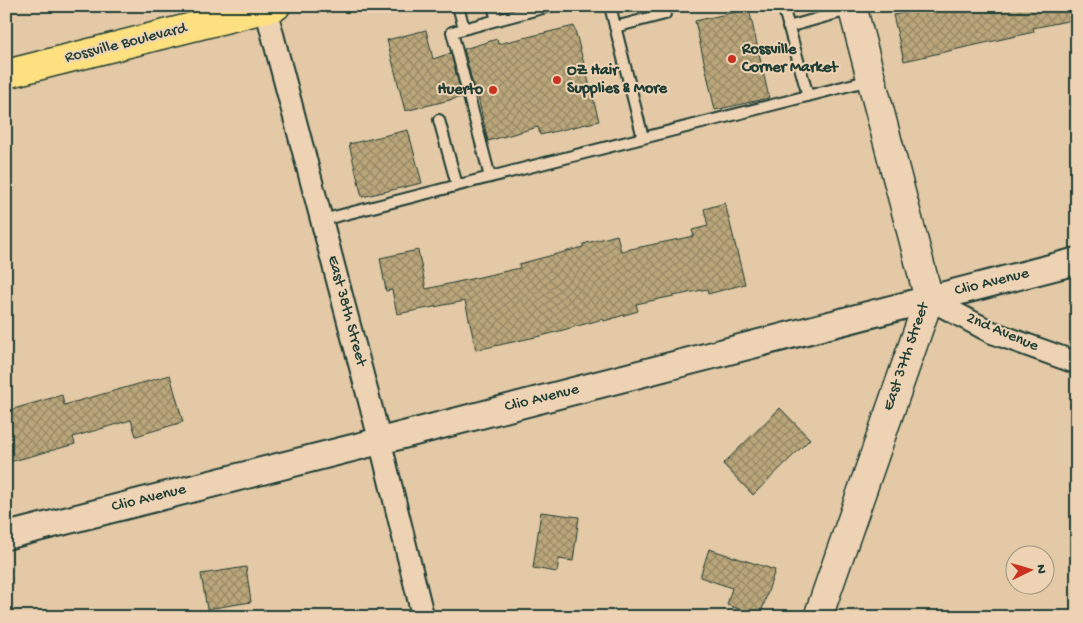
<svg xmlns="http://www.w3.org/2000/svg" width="1083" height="623" viewBox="0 0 1083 623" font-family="'Gochi Hand',sans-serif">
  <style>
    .building { fill: url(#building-cross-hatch); stroke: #1f3d34 }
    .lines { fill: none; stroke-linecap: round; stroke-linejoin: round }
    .service-casing { stroke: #1f3d34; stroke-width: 14 }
    .minor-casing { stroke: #1f3d34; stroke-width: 25 }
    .tertiary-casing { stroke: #1f3d34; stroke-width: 30 }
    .secondary-casing { stroke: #1f3d34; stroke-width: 31 }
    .trunk-casing { stroke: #1f3d34; stroke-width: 31 }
    .service { stroke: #edd3b4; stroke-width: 10 }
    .minor { stroke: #edd3b4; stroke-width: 21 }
    .tertiary { stroke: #edd3b4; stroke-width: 26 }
    .secondary { stroke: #edd3b4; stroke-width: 28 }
    .trunk { stroke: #fde080; stroke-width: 28 }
    .poi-dot { fill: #c8321e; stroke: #edd3b4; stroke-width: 2 }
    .labels { text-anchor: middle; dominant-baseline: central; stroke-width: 4; stroke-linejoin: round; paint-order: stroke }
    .street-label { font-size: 16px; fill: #1f3d34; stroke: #edd3b4 }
    .poi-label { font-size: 16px; font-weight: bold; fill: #1f3d34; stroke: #edd3b4; text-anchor: start }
  </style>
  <defs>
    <pattern id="building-cross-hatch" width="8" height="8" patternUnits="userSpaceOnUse" patternTransform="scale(1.25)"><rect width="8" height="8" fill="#baa67a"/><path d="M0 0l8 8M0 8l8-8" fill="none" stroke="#978865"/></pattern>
  </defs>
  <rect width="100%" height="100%" fill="#e3c9a5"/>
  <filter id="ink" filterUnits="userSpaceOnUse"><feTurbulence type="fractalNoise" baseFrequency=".02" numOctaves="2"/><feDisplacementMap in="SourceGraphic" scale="10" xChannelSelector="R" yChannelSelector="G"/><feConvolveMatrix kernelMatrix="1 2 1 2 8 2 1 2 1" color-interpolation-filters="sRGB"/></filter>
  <g filter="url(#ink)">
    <!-- building -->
    <path class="building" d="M922,6H1077V19L1033,28L1034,32L904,61L893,15L923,9Z
      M749,9L769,98L715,110L695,21Z
      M574,26L599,121L540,135L538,127L488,141L477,93H475L464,49L497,39L498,44Z
      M426,30L433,59L451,53L462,97L405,111L387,40Z
      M408,130L422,183L362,197L349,144Z
      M725,203L745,284L708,294L707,289L636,304L638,311L604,321L603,319L545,335L476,350L465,301L397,314L392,290L386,291L380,258L418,250L426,289L520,268L519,264L583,247V244L617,235L621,251L694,236L692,230L708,226L704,209Z
      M170,375L183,422L136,436L131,420L73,437L75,444L6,463V411L62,395L64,405Z
      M780,408L810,439L753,495L723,464Z
      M541,512L579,517L573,561L559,559L557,572L533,568Z
      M709,549L775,570L760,616L727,605L732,588L700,577Z
      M246,567L251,602L207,609L201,574Z"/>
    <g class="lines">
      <defs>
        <path id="service" d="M458,6L464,28
          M493,6L497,20
          M610,6L643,138
          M783,6L808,96
          M615,27L665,14L662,6
          M788,27L852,9
          M439,120L457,185
          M490,177L452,32L550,6
          M322,220L870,80"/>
        <path id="minor" d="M265,6L380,441L423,617
          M929,299L991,332L1077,363"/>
        <path id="tertiary" d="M6,536L380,441L1077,261"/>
        <path id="secondary" d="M818,617L929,299L852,6"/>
        <path id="trunk" d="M6,74L276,6"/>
      </defs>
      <!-- service casing -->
      <use href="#service" class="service-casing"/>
      <!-- minor casing -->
      <use href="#minor" class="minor-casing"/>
      <!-- tertiary casing -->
      <use href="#tertiary" class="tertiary-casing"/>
      <!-- secondary casing -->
      <use href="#secondary" class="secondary-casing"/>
      <!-- trunk casing -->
      <use href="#trunk" class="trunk-casing"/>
      <!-- service -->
      <use href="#service" class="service"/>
      <!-- minor -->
      <use href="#minor" class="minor"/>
      <!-- tertiary -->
      <use href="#tertiary" class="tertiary"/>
      <!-- secondary -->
      <use href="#secondary" class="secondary"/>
      <!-- trunk -->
      <use href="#trunk" class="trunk"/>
    </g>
  </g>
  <!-- markers -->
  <g class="poi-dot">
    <circle cx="732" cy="59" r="5"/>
    <circle cx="557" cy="80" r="5"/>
    <circle cx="493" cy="90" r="5"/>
  </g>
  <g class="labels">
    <!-- street labels -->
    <g class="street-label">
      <text transform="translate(126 44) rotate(-14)">Rossville Boulevard</text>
      <text transform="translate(992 283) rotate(-14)">Clio Avenue</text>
      <text transform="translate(346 311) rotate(75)">East 38th Street</text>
      <text transform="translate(1002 333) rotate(23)">2nd Avenue</text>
      <text transform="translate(907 357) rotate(-71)">East 37th Street</text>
      <text transform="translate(542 399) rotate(-14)">Clio Avenue</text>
      <text transform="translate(149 499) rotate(-14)">Clio Avenue</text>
    </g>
    <!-- poi labels -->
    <g class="poi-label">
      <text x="742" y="50">Rossville<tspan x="742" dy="18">Corner Market</tspan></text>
      <text x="567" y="71">OZ Hair<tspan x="567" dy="18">Supplies &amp; More</tspan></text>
      <text x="483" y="90" text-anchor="end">Huerto</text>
    </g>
  </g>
  <!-- margin -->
  <rect width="1083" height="623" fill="none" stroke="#edd3b4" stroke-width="25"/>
  <rect x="12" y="12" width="1058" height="598" fill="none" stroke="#1f3d34" stroke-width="2" filter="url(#ink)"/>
  <!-- north arrow -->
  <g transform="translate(1030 570) rotate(85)"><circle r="24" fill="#edd3b4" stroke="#9b9781"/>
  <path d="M0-4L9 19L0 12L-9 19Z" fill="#c8321e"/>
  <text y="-8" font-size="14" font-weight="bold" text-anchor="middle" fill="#1f3d34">N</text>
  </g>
</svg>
